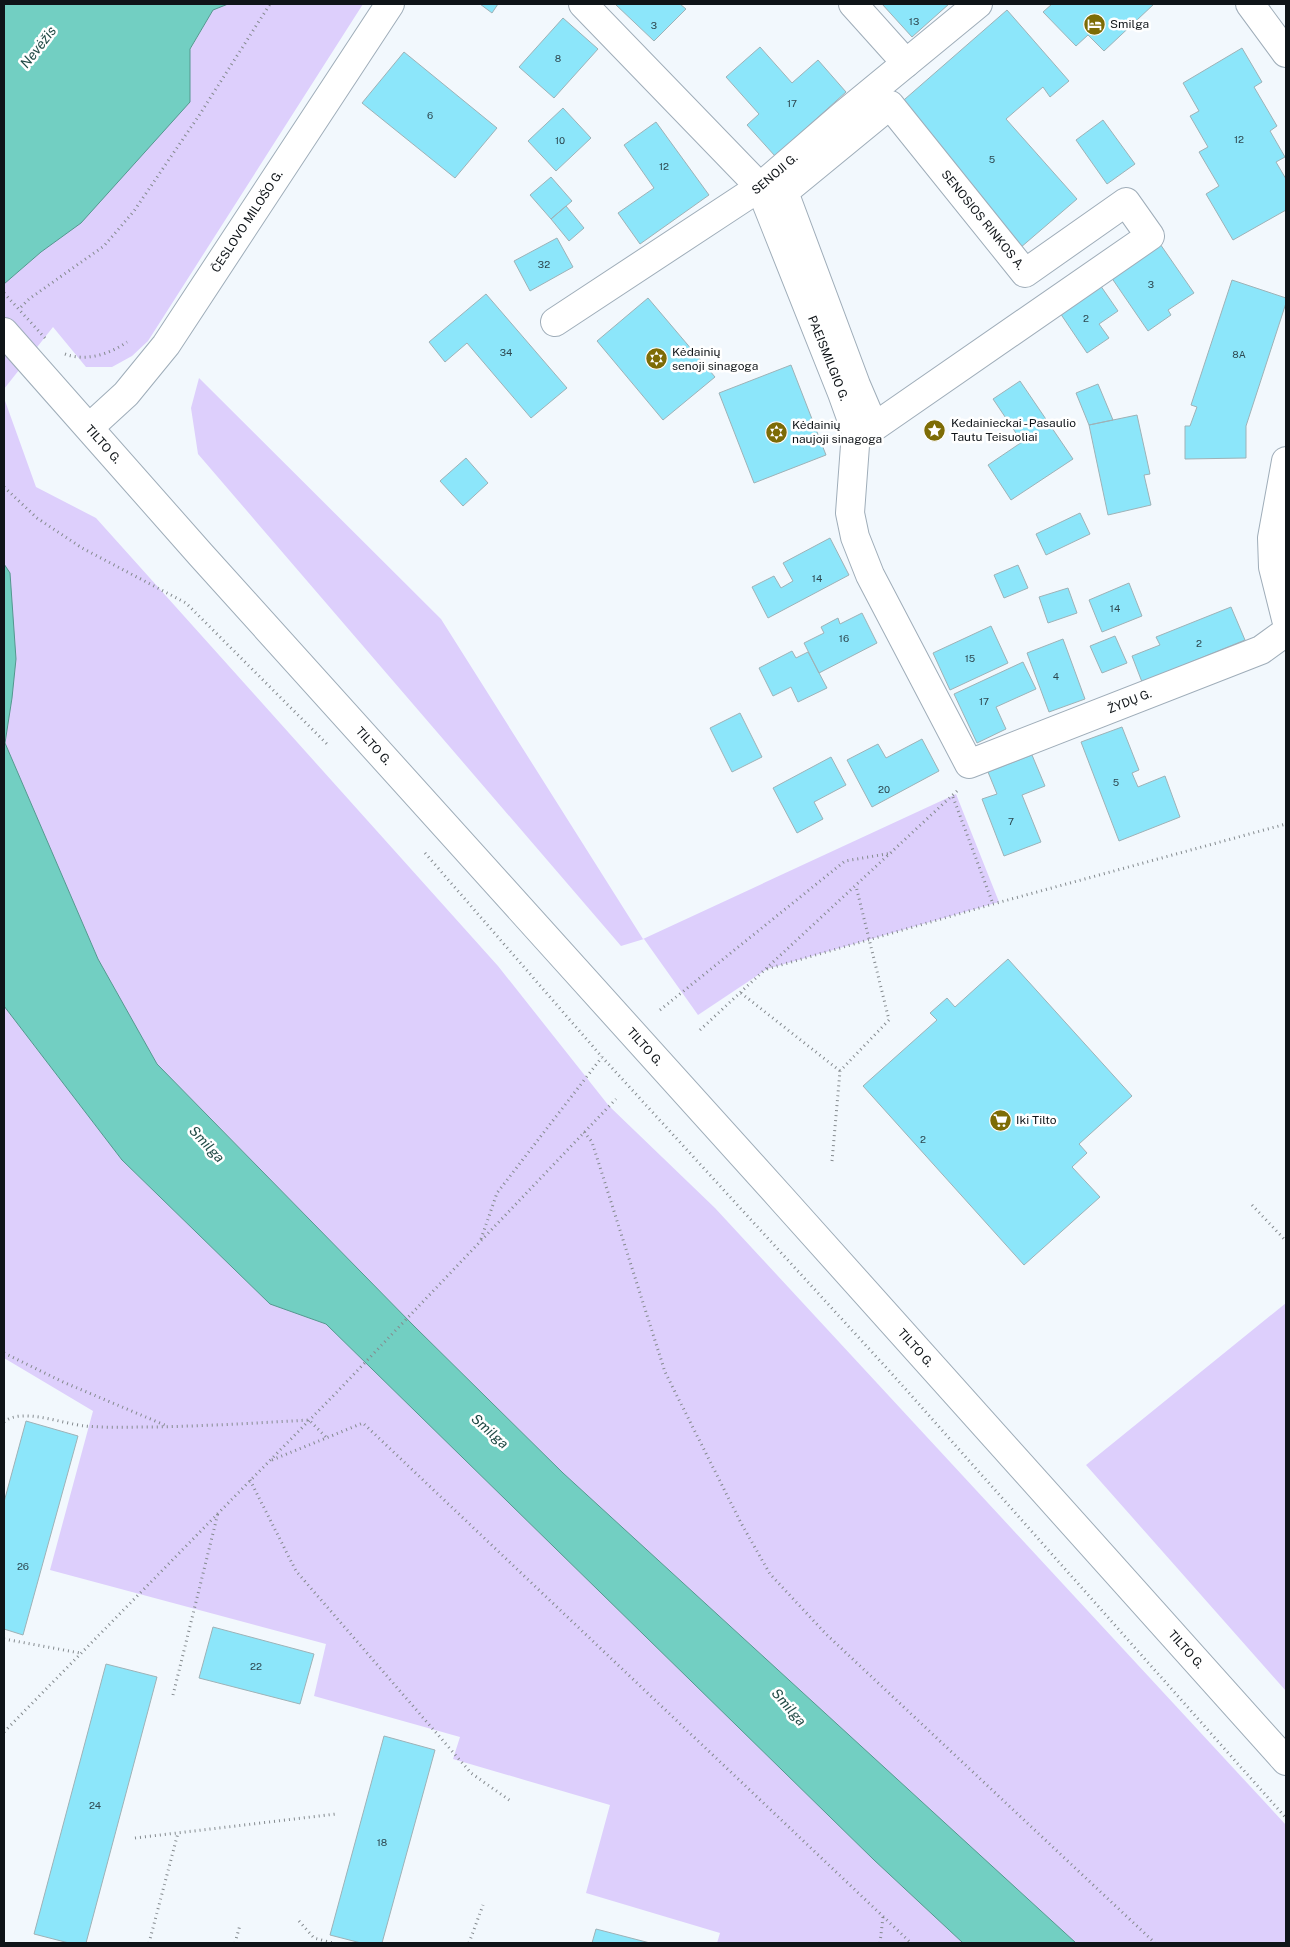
<svg xmlns="http://www.w3.org/2000/svg" width="1290" height="1947" viewBox="0 0 1290 1947" font-family="'Public Sans',sans-serif">
  <style>
    .green { fill: #ddcffc }
    .water { fill: #72cfc2; stroke: #54978f }
    .building { fill: #8ce6fa; stroke: #9eb2b7 }
    .lines { fill: none; stroke-linecap: round; stroke-linejoin: round }
    .street-casing { stroke: #9fadb9; stroke-width: 30 }
    .secondary-casing { stroke: #9fadb9; stroke-width: 30 }
    .path { stroke: #848a8e; stroke-width: 3; stroke-dasharray: 1 4; stroke-linecap: butt }
    .street { stroke: #fff; stroke-width: 28 }
    .secondary { stroke: #fff; stroke-width: 28 }
    .path-bridge { stroke: #848a8e; stroke-width: 3; stroke-dasharray: 1 4; stroke-linecap: butt }
    .labels { text-anchor: middle; dominant-baseline: central; stroke-width: 5; stroke-linejoin: round; paint-order: stroke }
    .number-label { font-size: 10px; fill: #2e4850 }
    .poi-label { font-size: 12px; fill: #0f1418; stroke: #fff; text-anchor: start }
    .street-label { font-size: 12px; fill: #0f1418; stroke: #fff }
    .water-label { font-size: 14px; font-style: italic; fill: #214b46; stroke: #fff }
  </style>
  <rect width="100%" height="100%" fill="#f2f8fd"/>
  <!-- green -->
  <path class="green" d="M228,4H363L148,341L132,356L112,367H86L53,327L4,389V284L41,252L190,102V50L213,10Z
    M199,378L441,619L643,939L956,794L999,902L767,969L698,1015L644,939L621,946L198,454L191,408Z
    M4,398L36,487L96,518L498,966L609,1106L715,1208L1286,1825V1943H1076L563,1473L414,1326L157,1064L98,959L5,743L12,698L10,573L4,564Z
    M4,1006L122,1160L270,1304L326,1324L874,1860L963,1943H717L720,1933L586,1893L610,1805L453,1759L460,1737L314,1696L326,1644L50,1570L93,1411L4,1358Z
    M1286,1303V1691L1086,1465Z"/>
  <!-- water -->
  <path class="water" d="M4,4H228L213,10L190,49V102L81,223L41,252L4,284Z
    M4,564L10,573L16,659L12,698L5,743L98,959L157,1064L414,1326L563,1473L1076,1943H963L874,1860L326,1324L270,1304L122,1160L4,1006Z"/>
  <!-- building -->
  <path class="building" d="M480,4H498L492,13Z
    M615,4H680L686,9L654,41Z
    M882,4H949L912,37Z
    M1052,4H1154L1104,51L1088,35L1076,46L1043,12Z
    M1007,10L1069,81L1050,97L1043,87L1006,119L1077,199L1020,248L897,106Z
    M563,18L598,49L554,98L519,67Z
    M760,47L792,83L818,60L846,92L775,156L747,125L759,114L726,77Z
    M1242,48L1262,82L1254,87L1277,126L1270,131L1285,157L1276,162L1286,179V210L1233,240L1206,194L1219,186L1199,152L1208,147L1190,116L1199,111L1183,83Z
    M404,52L497,128L455,178L362,103Z
    M563,108L591,138L556,171L528,141Z
    M1103,120L1135,164L1107,184L1076,140Z
    M656,122L709,195L640,244L618,213L654,188L624,145Z
    M551,177L572,201L551,219L530,195Z
    M566,206L584,228L569,241L551,219Z
    M557,238L573,267L530,291L514,261Z
    M1158,241L1194,293L1168,310L1171,315L1148,331L1109,274Z
    M1232,280L1286,298V303L1246,426V458L1185,459V426H1190L1197,407L1191,405Z
    M1098,282L1118,311L1099,324L1109,338L1087,353L1058,310Z
    M486,294L567,388L531,418L467,343L445,362L429,342Z
    M648,298L715,377L663,420L597,341Z
    M791,365L826,455L754,483L719,393Z
    M1020,381L1073,459L1011,500L988,465L1022,442L993,399Z
    M1098,384L1113,420L1089,425L1076,393Z
    M1137,415L1150,474L1144,475L1151,505L1108,515L1089,425Z
    M466,458L488,483L463,506L440,481Z
    M1080,513L1090,534L1046,555L1036,534Z
    M830,538L849,575L768,618L752,587L774,576L781,588L793,581L783,563Z
    M1018,565L1028,588L1004,598L994,575Z
    M1129,583L1142,616L1102,632L1089,600Z
    M1068,588L1077,613L1048,623L1039,597Z
    M1231,607L1245,640L1142,682L1132,656L1160,645L1156,637Z
    M862,613L877,643L819,673L804,643L824,633L821,627L838,618L840,624Z
    M991,626L1008,663L950,690L933,653Z
    M1115,636L1127,663L1102,673L1090,646Z
    M1063,639L1085,699L1049,712L1027,653Z
    M792,651L796,658L808,652L827,688L798,702L791,687L773,696L759,668Z
    M1023,662L1036,689L996,707L1006,729L977,743L954,694Z
    M740,713L762,757L732,772L710,728Z
    M1122,727L1139,770L1132,773L1138,787L1165,776L1180,817L1119,841L1081,742Z
    M922,739L939,771L872,807L847,760L878,744L886,758Z
    M1032,755L1045,786L1022,795L1041,842L1004,856L982,799L997,794L988,772Z
    M831,757L846,785L814,802L823,819L797,833L773,788Z
    M1008,959L1132,1096L1079,1144L1087,1153L1072,1167L1100,1197L1024,1265L863,1086L937,1020L930,1013L947,998L955,1007Z
    M26,1421L78,1436L23,1635L4,1629V1502Z
    M213,1627L314,1654L300,1704L199,1678Z
    M106,1664L157,1677L86,1943H69L34,1934Z
    M384,1736L435,1750L382,1943H361L330,1935Z
    M596,1929L650,1943H592Z"/>
  <g class="lines">
    <defs>
      <g id="street">
        <path id="s1" d="M583,4L760,187L842,393L856,432L850,513L855,537L870,575L969,764L1261,650L1286,632"/>
        <path d="M853,4L906,63"/>
        <path d="M1250,4L1286,53"/>
        <path d="M890,105L1025,273L1126,202L1150,236L874,427L856,385L784,192Z"/>
        <path id="s2" d="M555,322L760,187L843,115L978,4"/>
        <path id="s3" d="M90,427L126,394L166,345L390,4"/>
        <path d="M1286,461L1272,538L1273,567L1286,619"/>
      </g>
      <g id="secondary">
        <path id="s4" d="M4,332L201,555L783,1200L1286,1761"/>
      </g>
    </defs>
    <!-- street casing -->
    <use href="#street" class="street-casing"/>
    <!-- secondary casing -->
    <use href="#secondary" class="secondary-casing"/>
    <!-- path -->
    <path class="path" d="M21,307L29,299L104,246L134,211L200,114L270,4
      M65,354C86,362 110,354 127,342
      M4,487L37,518L82,548L186,603L327,744
      M953,797L993,904
      M425,853L602,1057L893,1375L1286,1818
      M767,969L993,904L1286,824
      M741,993L840,1071
      M660,1010L845,861L892,853
      M700,1030L957,791
      M584,1132L592,1142L665,1372L741,1523L770,1574L826,1634L1155,1943
      M832,1161L840,1071L889,1020L856,886
      M1252,1205L1286,1241
      M481,1239L497,1193L602,1057
      M4,1353L63,1382L167,1426
      M4,1422C21,1407 63,1424 85,1426C108,1428 130,1427 153,1427C205,1426 257,1423 309,1420L326,1437
      M272,1460L363,1423L911,1943
      M250,1480L296,1571L471,1773L512,1802
      M4,1639L80,1653
      M173,1695L218,1513
      M4,1732L336,1393L616,1099
      M135,1838L336,1814
      M299,1921L314,1938L333,1943
      M149,1943L178,1833
      M235,1943L240,1925
      M469,1943L483,1905
      M880,1943L883,1917"/>
    <!-- street -->
    <use href="#street" class="street"/>
    <!-- secondary -->
    <use href="#secondary" class="secondary"/>
    <!-- path-bridge -->
    <path class="path-bridge" d="M4,293L45,338"/>
  </g>
  <!-- icons -->
  <defs>
    <symbol id="hotel-disc" viewBox="-11 -11 22 22"><circle r="9.5" fill="#7d6c06" stroke="#fff"/><path d="M-6-4.5h1.5V1H6V5H4.5V3h-9V5H-6ZM-4 0a1.8 1.8 0 1 1 3.6 0ZM.5 0V-2.5h3Q6-2.5 6 0Z" fill="#fff"/></symbol>
    <symbol id="synagogue-disc" viewBox="-11 -11 22 22"><circle r="9.5" fill="#7d6c06" stroke="#fff"/><path d="M0-6.5L5.6 3.2H-5.6ZM0 6.5L5.6-3.2H-5.6Z" fill="#fff"/></symbol>
    <symbol id="sight-disc" viewBox="-11 -11 22 22"><circle r="9.5" fill="#7d6c06" stroke="#fff"/><path d="M0-6L1.8-2.2L6-1.7L2.9 1.2L3.7 5.4L0 3.3L-3.7 5.4L-2.9 1.2L-6-1.7L-1.8-2.2Z" fill="#fff"/></symbol>
    <symbol id="supermarket-disc" viewBox="-11 -11 22 22"><circle r="9.5" fill="#7d6c06" stroke="#fff"/><path d="M-6-5.5h2.5l.6 2H6L4.5 2H-2.5L-4.4-4H-6ZM-1.5 3.2a1.3 1.3 0 1 0 .1 0ZM3 3.2a1.3 1.3 0 1 0 .1 0Z" fill="#fff"/></symbol>
  </defs>
  <g fill-rule="evenodd">
    <use href="#hotel-disc" x="1082" y="12" width="25" height="25"/>
    <use href="#synagogue-disc" x="644" y="346" width="25" height="25"/>
    <use href="#sight-disc" x="922" y="418" width="25" height="25"/>
    <use href="#synagogue-disc" x="764" y="420" width="25" height="25"/>
    <use href="#supermarket-disc" x="988" y="1108" width="25" height="25"/>
  </g>
  <g class="labels">
    <!-- number labels -->
    <g class="number-label">
      <text x="914" y="21">13</text>
      <text x="654" y="25">3</text>
      <text x="558" y="58">8</text>
      <text x="792" y="103">17</text>
      <text x="430" y="115">6</text>
      <text x="1239" y="139">12</text>
      <text x="560" y="140">10</text>
      <text x="992" y="159">5</text>
      <text x="664" y="166">12</text>
      <text x="544" y="264">32</text>
      <text x="1151" y="284">3</text>
      <text x="1086" y="318">2</text>
      <text x="506" y="352">34</text>
      <text x="1239" y="354">8A</text>
      <text x="817" y="578">14</text>
      <text x="1115" y="608">14</text>
      <text x="844" y="638">16</text>
      <text x="1199" y="643">2</text>
      <text x="970" y="658">15</text>
      <text x="1056" y="676">4</text>
      <text x="984" y="701">17</text>
      <text x="1116" y="782">5</text>
      <text x="884" y="789">20</text>
      <text x="1011" y="821">7</text>
      <text x="923" y="1139">2</text>
      <text x="23" y="1566">26</text>
      <text x="256" y="1666">22</text>
      <text x="95" y="1805">24</text>
      <text x="382" y="1842">18</text>
    </g>
    <!-- poi labels -->
    <g class="poi-label">
      <text x="1110" y="24">Smilga</text>
      <text x="672" y="352">Kėdainių<tspan x="672" dy="14">senoji sinagoga</tspan></text>
      <text x="951" y="423">Kedainieckai - Pasaulio<tspan x="951" dy="14">Tautu Teisuoliai</tspan></text>
      <text x="792" y="425">Kėdainių<tspan x="792" dy="14">naujoji sinagoga</tspan></text>
      <text x="1016" y="1120">Iki Tilto</text>
    </g>
    <!-- street labels -->
    <g class="street-label">
      <text stroke="none"><textPath href="#s2" startOffset="265">SENOJI G.</textPath></text>
      <text transform="translate(983 220) rotate(51)">SENOSIOS RINKOS A.</text>
      <text stroke="none"><textPath href="#s3" startOffset="260">ČESLOVO MILOŠO G.</textPath></text>
      <text stroke="none"><textPath href="#s1" startOffset="439">PAEISMILGIO G.</textPath></text>
      <text stroke="none"><textPath href="#s4" startOffset="150">TILTO G.</textPath></text>
      <text stroke="none"><textPath href="#s1" startOffset="1050">ŽYDŲ G.</textPath></text>
      <text stroke="none"><textPath href="#s4" startOffset="555">TILTO G.</textPath></text>
      <text stroke="none"><textPath href="#s4" startOffset="960">TILTO G.</textPath></text>
      <text stroke="none"><textPath href="#s4" startOffset="1365">TILTO G.</textPath></text>
      <text stroke="none"><textPath href="#s4" startOffset="1770">TILTO G.</textPath></text>
    </g>
    <!-- water labels -->
    <g class="water-label">
      <text transform="translate(38 47) rotate(-52)">Nevėžis</text>
      <text transform="translate(207 1144) rotate(47)">Smilga</text>
      <text transform="translate(490 1431) rotate(42)">Smilga</text>
      <text transform="translate(789 1707) rotate(49)">Smilga</text>
    </g>
  </g>
  <!-- border -->
  <rect width="1290" height="1947" fill="none" stroke="#0f1418" stroke-width="10"/>
</svg>
